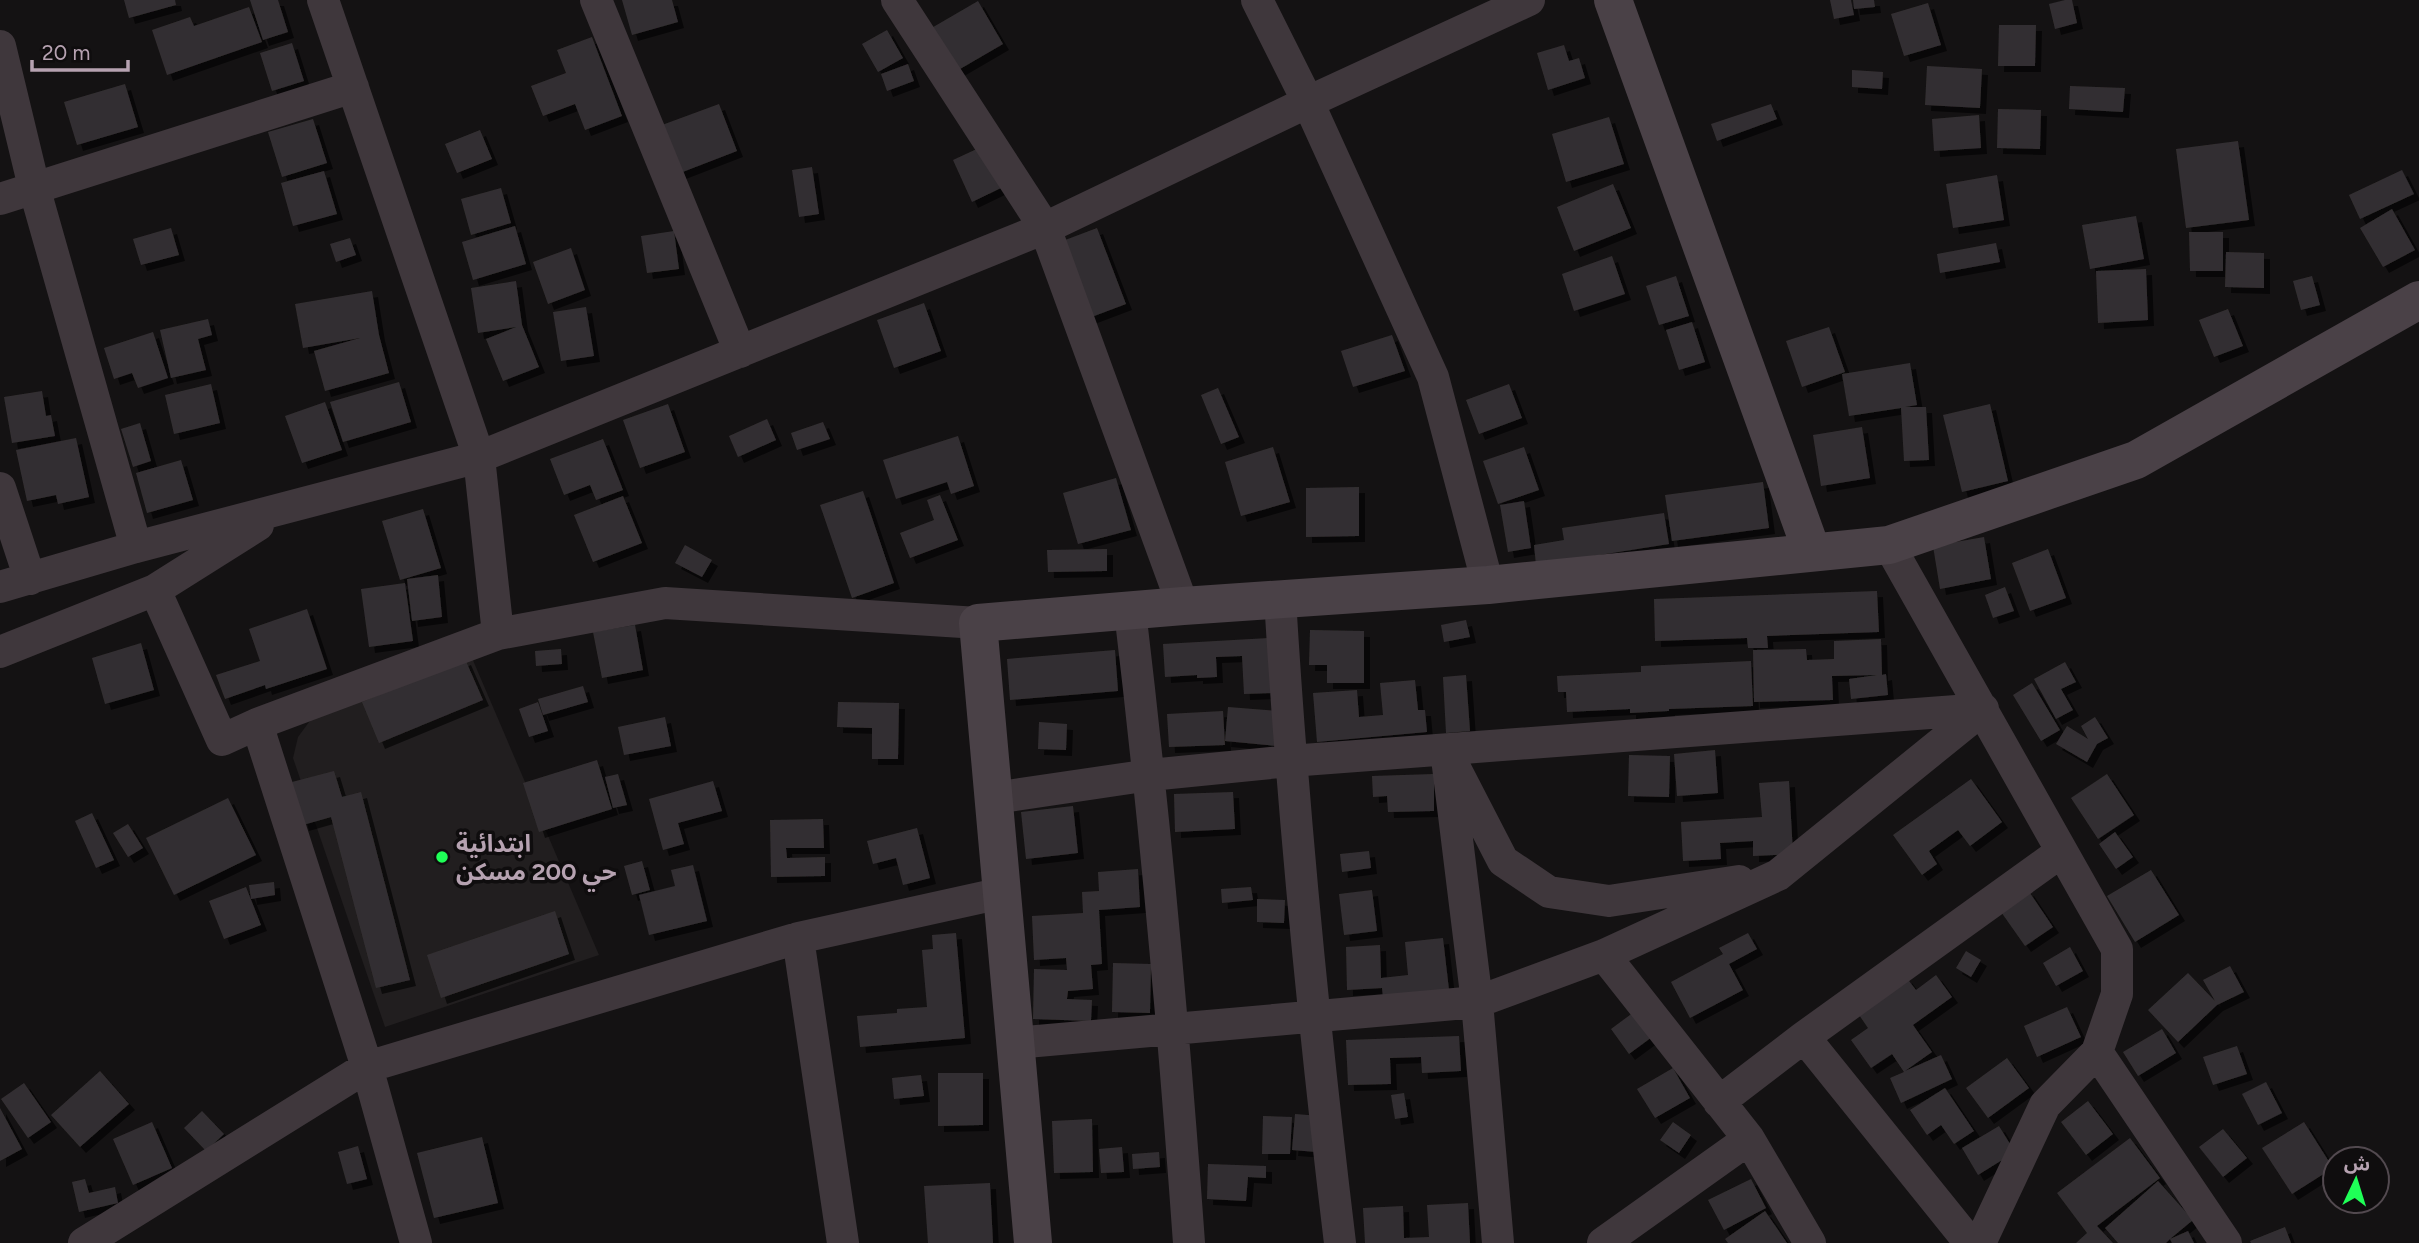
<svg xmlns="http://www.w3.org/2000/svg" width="2419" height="1243" viewBox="0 0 2419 1243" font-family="Figtree,'Noto Sans Arabic',sans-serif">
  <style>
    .built { fill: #211e1f }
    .building { fill: #332f31; filter: url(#shadow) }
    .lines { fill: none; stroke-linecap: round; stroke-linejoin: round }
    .street { stroke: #3f373c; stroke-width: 32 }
    .secondary { stroke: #4a4147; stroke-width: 38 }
    .poi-dot { fill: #1fff57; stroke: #0f0d0e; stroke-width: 2.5 }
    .labels { text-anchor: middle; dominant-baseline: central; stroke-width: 7; stroke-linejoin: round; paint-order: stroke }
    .poi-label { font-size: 24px; font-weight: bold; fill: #b6a2b1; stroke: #0f0d0e; text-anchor: start }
  </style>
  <defs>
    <filter id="shadow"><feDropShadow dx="6" dy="6" stdDeviation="0" flood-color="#0009"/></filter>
  </defs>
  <rect width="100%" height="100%" fill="#141213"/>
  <!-- built -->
  <path class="built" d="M472,658L599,955L385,1027L293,758L298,737L312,718Z"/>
  <!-- building -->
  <path class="building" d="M124,0H175L176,5L129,18Z
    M250,0H278L288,32L263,40Z
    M622,0H672L678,22L632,35Z
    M1830,0H1851L1854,15L1834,19Z
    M1853,0H1874L1875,7L1854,9Z
    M2065,0H2072L2077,23L2055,29L2049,4Z
    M978,1L1003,44L948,76L923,33Z
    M1928,3L1941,45L1904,56L1891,14Z
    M249,7L262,42L167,75L152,30L190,17L194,26Z
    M1999,25H2036L2035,66H1998Z
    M887,30L903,58L878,72L862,44Z
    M592,37L622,116L585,130L575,104L543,116L531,86L566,73L557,50Z
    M292,43L304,81L272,91L260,53Z
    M1564,45L1569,61L1579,58L1585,78L1548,90L1537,53Z
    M908,64L914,81L887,91L881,74Z
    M1927,66L1982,69L1980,108L1925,105Z
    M1852,70L1883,72L1882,89L1852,87Z
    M125,84L138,127L77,145L64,102Z
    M2070,86L2125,88L2123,112L2069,109Z
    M719,104L737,151L680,173L662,125Z
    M1771,104L1777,119L1717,141L1711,124Z
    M1998,109L2041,110L2040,149L1997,148Z
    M1979,115L1981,148L1934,151L1932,119Z
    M1609,117L1624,164L1566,182L1552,134Z
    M313,119L327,163L282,177L268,132Z
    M480,130L492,159L457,173L445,144Z
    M2238,141L2249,220L2186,228L2176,149Z
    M981,147L1001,188L972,202L953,160Z
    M812,167L819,214L799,217L792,170Z
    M2402,170L2414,194L2360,219L2349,195Z
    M324,171L337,214L293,226L281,183Z
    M1997,175L2004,220L1953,228L1946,184Z
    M1613,184L1631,228L1574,251L1557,207Z
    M501,188L511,223L471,235L461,199Z
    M2392,209L2415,250L2383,267L2360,228Z
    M2136,216L2144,259L2090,269L2082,225Z
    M515,226L526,264L473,280L462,242Z
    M171,228L179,255L141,265L133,239Z
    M1097,228L1126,304L1073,324L1044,248Z
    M674,231L679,269L647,273L641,236Z
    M2189,232H2223V271H2190Z
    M350,238L356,255L336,262L330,244Z
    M1996,243L2000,262L1940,273L1937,254Z
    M571,248L585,290L548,304L533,262Z
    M2226,252L2264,253V288L2225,287Z
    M1612,256L1625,294L1574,311L1562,274Z
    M2146,269L2148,320L2098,323L2096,271Z
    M1676,276L1689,316L1659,325L1646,286Z
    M2312,276L2320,305L2301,310L2293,281Z
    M516,281L522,325L539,367L503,381L486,339L516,327L478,333L471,288Z
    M372,291L379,335L389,373L325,391L314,351L360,338L303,348L295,304Z
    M924,303L941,351L894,368L877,320Z
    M586,307L594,356L561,361L553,312Z
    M2228,309L2243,346L2214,357L2199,320Z
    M208,319L212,335L198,339L206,370L171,378L160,330Z
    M1692,322L1705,362L1679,370L1666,330Z
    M1829,327L1845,372L1802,387L1786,341Z
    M153,332L168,378L138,388L132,373L114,379L104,348Z
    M1392,335L1405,371L1353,387L1341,351Z
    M1910,363L1917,405L1905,407H1926L1929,460L1904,461L1901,408L1849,416L1842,374Z
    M399,382L411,422L343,442L330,402Z
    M211,384L220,423L174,434L165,395Z
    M1509,384L1522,418L1479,434L1466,400Z
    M1218,388L1239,437L1221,444L1201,395Z
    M42,391L46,416L51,415L55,436L12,443L4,397Z
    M325,402L342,450L302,463L285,416Z
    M668,404L685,452L640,468L623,420Z
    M1990,404L2008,481L1962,492L1943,415Z
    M767,419L776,440L738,457L729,436Z
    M823,422L830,439L797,450L791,433Z
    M140,423L151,461L133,467L121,429Z
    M1862,427L1870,478L1821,486L1813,435Z
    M958,436L974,486L951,494L947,482L896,499L883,460Z
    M76,438L89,497L58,504L56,495L27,501L16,450Z
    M603,439L623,490L596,500L590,485L564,495L550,459Z
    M1273,447L1290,502L1241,516L1225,462Z
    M1524,447L1539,490L1498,504L1483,461Z
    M181,460L193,500L147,513L136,473Z
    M1116,478L1131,530L1078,544L1063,493Z
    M1763,482L1769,528L1672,541L1665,495Z
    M1359,487V536L1306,537V488Z
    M863,491L894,583L852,598L820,505Z
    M940,495L958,540L910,558L900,533L934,520L927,500Z
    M623,496L642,543L593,562L574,515Z
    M1524,501L1531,548L1508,552L1500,505Z
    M423,509L441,568L400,580L382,521Z
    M1664,513L1669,544L1536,565L1534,545L1564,540L1562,528Z
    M1984,537L1991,579L1940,589L1933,546Z
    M685,545L712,560L702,577L675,563Z
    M1107,549V571L1048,572L1047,550Z
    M2048,549L2066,598L2030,611L2012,563Z
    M438,575L442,617L412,621L407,579Z
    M405,583L413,641L369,647L361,589Z
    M2005,587L2014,611L1993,618L1985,595Z
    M1877,591L1879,632L1767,636L1768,648H1748L1747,638L1655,641L1654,599Z
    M307,609L327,669L266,689L265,685L225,699L216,675L260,661L249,629Z
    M1466,620L1470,637L1444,642L1441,625Z
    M635,625L643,670L602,678L593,632Z
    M1310,630L1364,631V683H1327V665H1309Z
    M1269,638L1272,693L1244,694L1242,656L1216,657L1217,677L1197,678V675L1165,677L1163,644Z
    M1881,639L1882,675L1886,674L1888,695L1851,699L1849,679L1877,675L1832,676L1833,700L1754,702L1753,650L1806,649L1807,660L1834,659V641Z
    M141,643L154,690L105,704L92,658Z
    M561,649L562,664L536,666L535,651Z
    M1115,650L1118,691L1010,700L1007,659Z
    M465,659L483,700L379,743L362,702Z
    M1751,661L1753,706L1669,709V711L1630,713V709L1567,712L1566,692H1558L1557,676L1641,672V666Z
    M2065,662L2076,682L2061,689L2073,710L2056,719L2034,679Z
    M1466,675L1470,731L1446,733L1443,677Z
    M1415,680L1418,710H1425L1427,732L1317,742L1313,693L1357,690L1359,717L1383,715L1380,683Z
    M2032,683L2060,730L2041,741L2013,695Z
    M583,686L588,702L543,715L538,699Z
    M538,702L548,731L529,737L519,709Z
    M838,702L899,703L898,759H872V728L837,727Z
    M1228,707L1280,711L1277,746L1225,741Z
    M1223,711L1225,745L1169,747L1167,714Z
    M665,717L671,746L624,755L618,727Z
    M2095,717L2108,738L2097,744L2087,762L2056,744L2067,726L2088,739L2081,726Z
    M1039,722L1067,724L1066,750L1038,749Z
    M1715,750L1718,793L1677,796L1674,754Z
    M1629,755L1670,756L1669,797L1628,796Z
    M597,760L612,809L539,832L523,783Z
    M334,771L342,797L361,792L410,980L376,988L331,817L303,825L292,782Z
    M618,774L627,805L613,808L605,777Z
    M1434,774V811L1388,812L1387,796L1373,797L1372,776Z
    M2107,774L2134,815L2098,839L2071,798Z
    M1971,779L2002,822L1970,846L1958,830L1929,851L1937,864L1922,875L1893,835Z
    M713,781L722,811L678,823L684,844L663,850L649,799Z
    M1789,781L1793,854L1753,856V841L1720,843L1721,859L1683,861L1681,822L1762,817L1759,783Z
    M1233,792L1235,829L1175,832L1174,794Z
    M228,798L256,855L174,895L146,838Z
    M1073,806L1078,853L1026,859L1021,812Z
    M92,813L114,860L96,868L75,821Z
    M823,819L824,848H786L787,858L825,857V876L771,877L770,820Z
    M128,824L143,848L128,857L113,833Z
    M917,828L930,878L903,885L896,858L873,864L867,841Z
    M2115,832L2133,857L2116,869L2099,844Z
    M1369,851L1371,868L1342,872L1340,854Z
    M642,861L650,890L632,895L624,866Z
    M693,865L707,921L649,935L639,895L675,886L671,870Z
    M1138,869L1140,907L1099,910L1102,964L1091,965L1093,989L1068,991L1067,999L1092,1000L1091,1021L1033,1019L1034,969L1067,970L1066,958L1034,960L1032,916L1083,913L1082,892L1099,891L1098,872Z
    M2151,870L2179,915L2135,942L2107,896Z
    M274,882L275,895L251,899L249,885Z
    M246,887L261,925L224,939L209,901Z
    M1251,887L1253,900L1222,903L1221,889Z
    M1372,890L1377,931L1344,935L1339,894Z
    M2028,890L2053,927L2025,946L1999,909Z
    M1257,899L1285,900L1284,923L1257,922Z
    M555,911L569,954L441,998L427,955Z
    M956,933L965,1038L860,1047L857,1016L897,1013V1009L927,1007L922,950L933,949L932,935Z
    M1748,933L1757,949L1729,964L1743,990L1690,1018L1671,982L1723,954L1719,948Z
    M1443,938L1449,990L1383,997L1382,988L1347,990L1346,947L1380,945L1381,978L1408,975L1405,942Z
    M2070,947L2083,971L2056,986L2043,963Z
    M1966,951L1981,960L1971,977L1956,968Z
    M1113,963L1151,964L1150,1013L1112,1012Z
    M2230,966L2244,992L2217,1005L2178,1042L2148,1010L2188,973L2215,1001L2203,980Z
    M1936,975L1952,997L1913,1025L1932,1052L1905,1071L1941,1055L1952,1079L1901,1103L1890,1078L1904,1072L1892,1054L1871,1068L1851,1040L1868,1028L1857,1012L1906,977L1916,990Z
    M2067,1007L2081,1037L2037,1057L2024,1026Z
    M1634,1012L1652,1037L1629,1054L1611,1029Z
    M2162,1029L2176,1053L2138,1076L2123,1052Z
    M1459,1036L1461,1071L1422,1073L1421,1057L1390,1058L1391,1084L1348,1085L1346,1040Z
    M2237,1046L2247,1074L2213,1085L2203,1057Z
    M2007,1058L2029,1088L1988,1118L1966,1088Z
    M1673,1068L1690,1098L1655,1118L1637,1089Z
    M100,1071L129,1104L80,1147L51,1115Z
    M938,1073H983V1125L938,1126Z
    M921,1075L924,1096L894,1099L892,1078Z
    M2266,1082L2282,1113L2258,1125L2242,1094Z
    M24,1083L51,1122L28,1138L1,1099Z
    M1945,1088L1974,1131L1954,1144L1941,1125L1927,1135L1910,1110Z
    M1404,1093L1408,1117L1395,1119L1391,1095Z
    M2088,1101L2113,1134L2086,1155L2061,1122Z
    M0,1108L22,1149L0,1161Z
    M202,1111L224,1134L206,1151L184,1128Z
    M1295,1114L1320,1116L1317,1152L1292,1150Z
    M1263,1116L1292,1117L1290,1154H1262Z
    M1092,1119L1093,1172L1054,1173L1052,1121Z
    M152,1122L172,1168L133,1185L113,1139Z
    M1673,1122L1691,1135L1679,1153L1660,1140Z
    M2304,1122L2333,1168L2292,1194L2262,1148Z
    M1999,1126L2015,1152L1978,1175L1962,1148Z
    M2223,1129L2247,1158L2223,1177L2199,1147Z
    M482,1137L498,1203L434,1218L417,1153Z
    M2130,1138L2160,1178L2097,1226L2113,1243H2076L2087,1233L2057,1193Z
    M358,1146L367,1179L347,1184L338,1152Z
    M1122,1147L1124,1172L1101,1173L1099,1149Z
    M1159,1152L1160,1167L1133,1169L1132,1154Z
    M1208,1164L1266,1166V1178L1248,1177L1246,1201L1207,1199Z
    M85,1179L89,1193L115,1187L118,1203L79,1212L72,1182Z
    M1751,1179L1766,1208L1724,1230L1708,1200Z
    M2158,1181L2193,1220L2170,1239L2188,1231L2194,1243H2172L2170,1239L2166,1243H2118L2105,1228Z
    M990,1183L993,1243H928L924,1186Z
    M1468,1203L1470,1243H1365L1363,1208L1403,1206L1404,1238L1429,1237L1427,1205Z
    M1765,1211L1787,1243H1728L1725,1239Z
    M2285,1227L2291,1243H2251L2250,1241Z"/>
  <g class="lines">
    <!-- street -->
    <path class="street" d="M323,0L479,457L498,634
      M596,0L740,352
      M897,0L1045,228L1183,606
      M1257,0L1308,102L1433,377L1488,585
      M0,46L34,187L136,547
      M0,199L353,87
      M0,488L30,579
      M1889,545L2117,949V994L2097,1052L2045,1105L1980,1243
      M0,587L136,547L479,457L1045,228L1308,102L1529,0
      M155,590L222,740L257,724L498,634L665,603L978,623
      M1280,599C1293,814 1314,1028 1340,1243
      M1130,611C1155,821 1174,1032 1189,1243
      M0,652L155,590L258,525
      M257,724L367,1067L416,1243
      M1446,750L1477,1002L1498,1243
      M1456,770L1503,861L1549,892L1609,901L1739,881
      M994,798L1150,775L1290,761L1983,709
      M798,938L843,1243
      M1604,955L1749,1139L1810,1243
      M1804,1037L1970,1243
      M1015,1043L1477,1002L1604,955L1778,875L1983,709
      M2097,1052L2226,1243
      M1719,1102L1804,1037L2061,852
      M84,1243L367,1067L798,938L1002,893
      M1603,1243L1749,1139"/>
    <!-- secondary -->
    <path class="secondary" d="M1613,0L1812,552
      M1033,1243L978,623L1183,606L1488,585L1889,545L2136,460L2419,300"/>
  </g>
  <!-- markers -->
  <circle class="poi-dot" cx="442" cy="857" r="7"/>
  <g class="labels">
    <!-- poi labels -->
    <g class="poi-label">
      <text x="456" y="843">ابتدائية<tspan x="456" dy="28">حي 200 مسكن</tspan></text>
    </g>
  </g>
  <!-- north arrow -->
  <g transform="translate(2356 1180) rotate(4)"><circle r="33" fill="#0f0d0e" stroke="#52494f" stroke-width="2"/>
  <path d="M0-5L12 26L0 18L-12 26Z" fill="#1fff57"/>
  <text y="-10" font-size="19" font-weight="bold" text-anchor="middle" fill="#b6a2b1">ش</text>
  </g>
  <!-- scale -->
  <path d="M32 60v10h96v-10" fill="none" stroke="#b6a2b1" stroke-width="3.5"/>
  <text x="42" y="60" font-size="21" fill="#b6a2b1" stroke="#0f0d0e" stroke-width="5" paint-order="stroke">20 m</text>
</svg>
